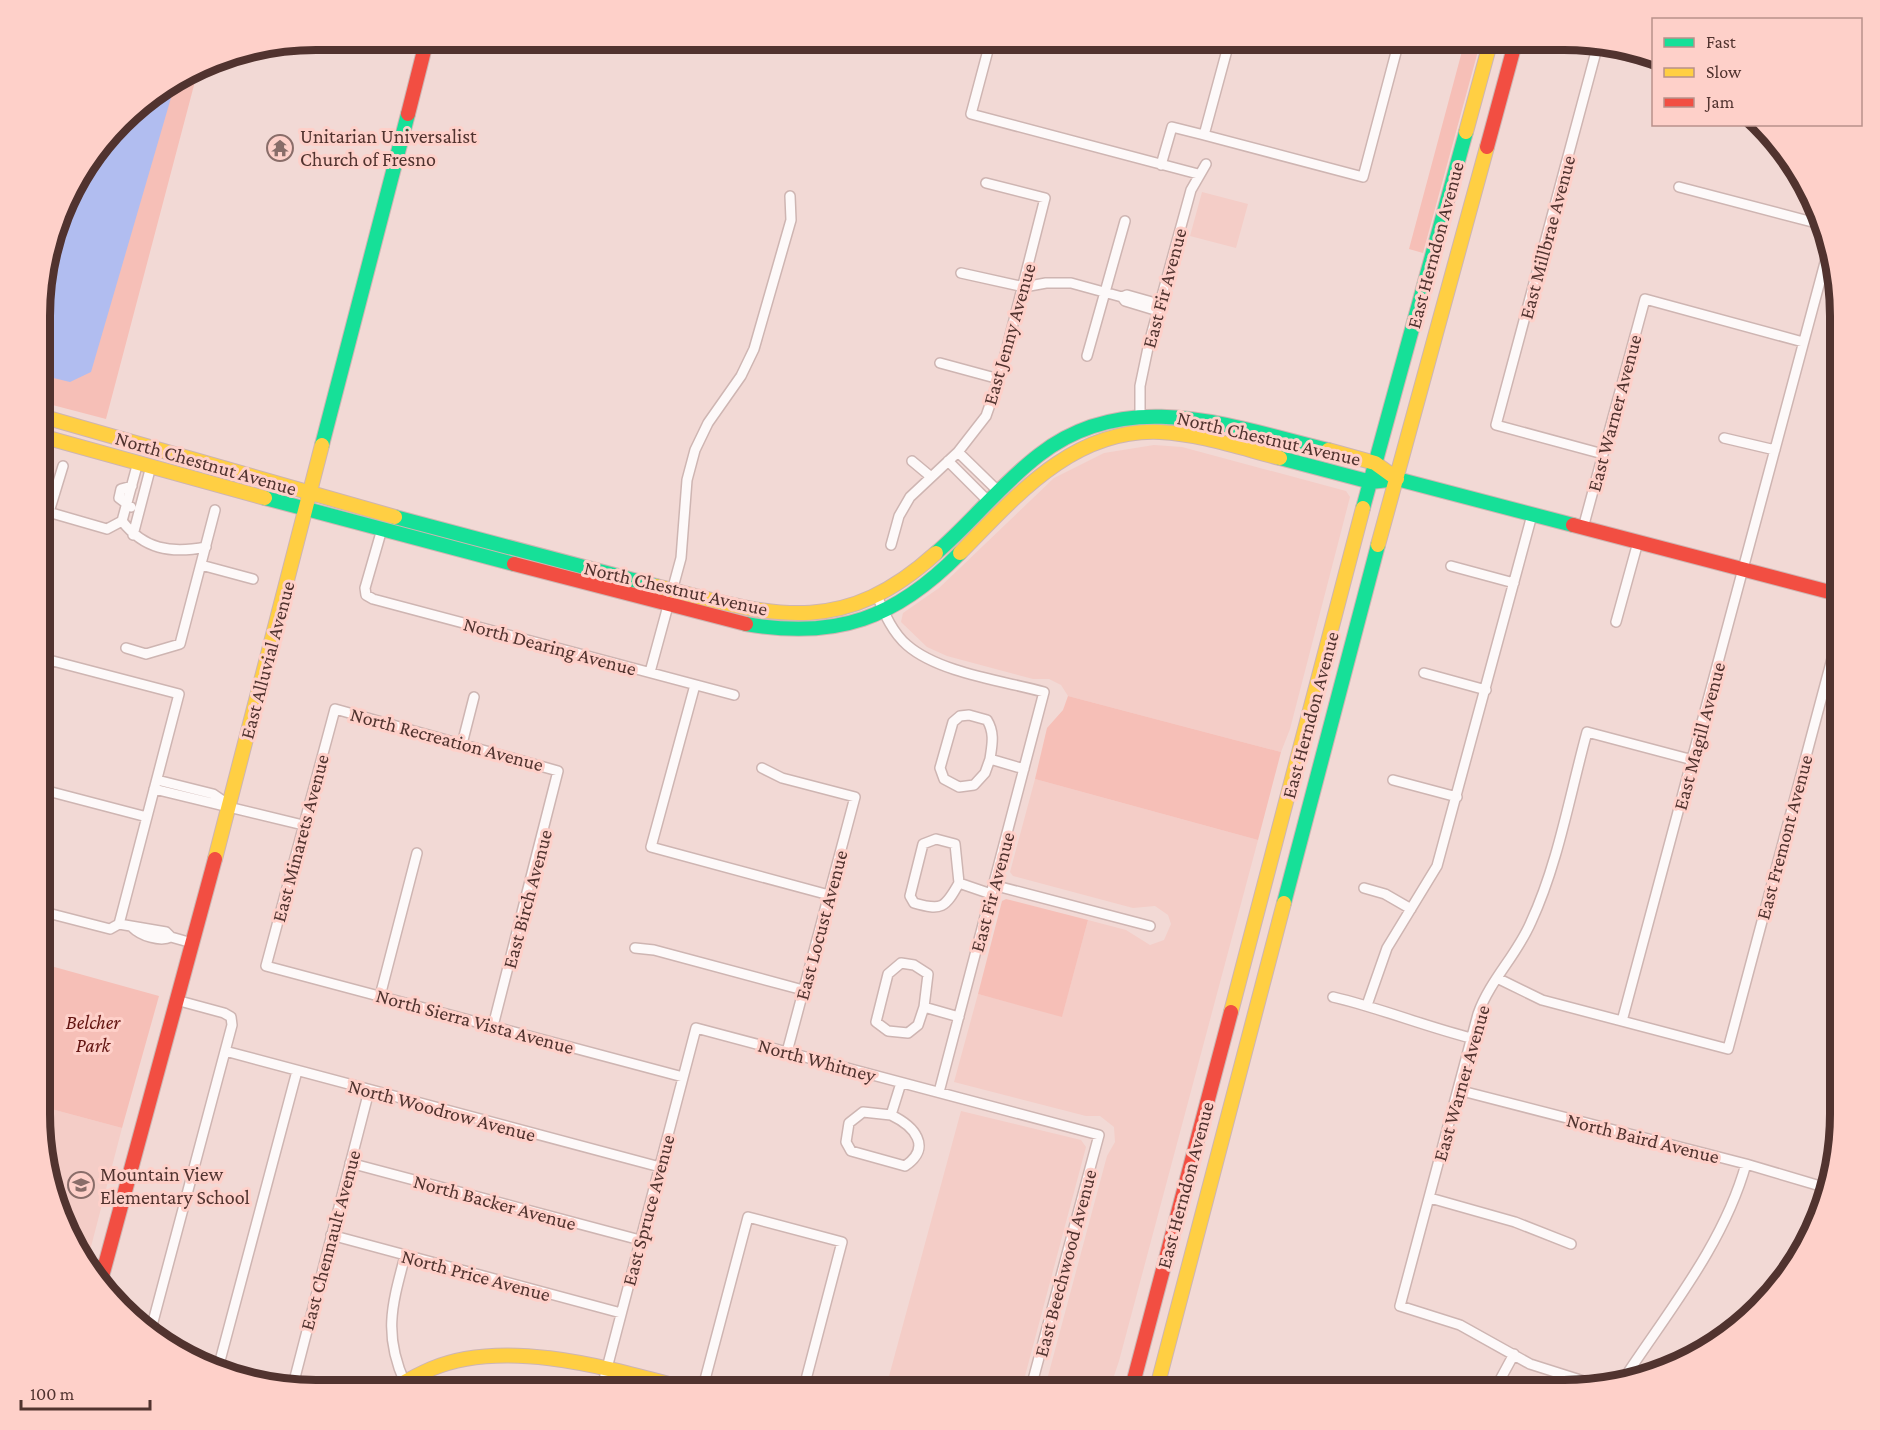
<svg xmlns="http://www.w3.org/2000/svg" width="1880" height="1430" viewBox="0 0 1880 1430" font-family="'Crimson Pro',serif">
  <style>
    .built { fill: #f4cdc7 }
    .green { fill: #f6bfb7 }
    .water { fill: #b1bdf0 }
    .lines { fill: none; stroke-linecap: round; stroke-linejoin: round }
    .street-casing { stroke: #ceb5b2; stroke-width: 12 }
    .fast-casing { stroke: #ceb5b2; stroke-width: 16 }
    .slow-casing { stroke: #ceb5b2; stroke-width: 16 }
    .jam-casing { stroke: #ceb5b2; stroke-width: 16 }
    .street { stroke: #fdf9f9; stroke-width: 9 }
    .fast { stroke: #16e098; stroke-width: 14 }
    .slow { stroke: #ffcf43; stroke-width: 14 }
    .jam { stroke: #f24e42; stroke-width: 14 }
    .labels { text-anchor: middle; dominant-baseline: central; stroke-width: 6; stroke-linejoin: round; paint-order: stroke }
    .poi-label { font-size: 20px; fill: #51332f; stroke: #fed0c9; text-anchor: start }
    .street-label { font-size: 20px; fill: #51332f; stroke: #fed0c9 }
    .park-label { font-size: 20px; font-style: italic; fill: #631411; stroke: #fed0c9 }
    .rim { fill: none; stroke: #51332f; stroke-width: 8 }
  </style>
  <rect width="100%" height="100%" fill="#f2d9d5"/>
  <!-- built -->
  <path class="built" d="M1202,192L1248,204L1236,248L1190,236Z
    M1154,445L1182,447L1346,491L1350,497L1290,729L1281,752L1068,696L1061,685L1049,679H1033L947,656L927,647L901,622L903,613L939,588L1054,478L1104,453Z
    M1035,779L1258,840L1119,1361L1109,1391H1044L1107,1156L1115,1142L1114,1127L1100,1116H1086L954,1082L978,994L1062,1016L1088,920L1126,930L1150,945L1164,940L1171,924L1168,915L1155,906L1133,908L1013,876L1010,872Z
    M40,1106L122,1128L87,1262L68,1237L40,1133Z
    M961,1111L1081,1140L1086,1147L1021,1391H885Z"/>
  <!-- green -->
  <path class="green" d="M1465,40H1481L1423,253L1409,249Z
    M198,70L106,419L41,402V279L76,178L134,107Z
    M1068,696L1281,752L1258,840L1035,779L1047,728L1063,710Z
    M1006,899L1088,920L1062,1017L978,994L1002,901Z
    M40,963L159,996L122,1128L40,1106Z"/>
  <!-- water -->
  <path class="water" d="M175,84L91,372L70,382L41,375V279L76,178L134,107Z"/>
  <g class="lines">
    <defs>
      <path id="street" d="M991,39L971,114L1198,174
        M1204,135L1363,177L1399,41L1393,39
        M1161,165L1172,127L1204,135L1230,39
        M1679,187L1820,224
        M961,273L1024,287L1046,283H1071L1122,297
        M1158,311L1125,301L1122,297L1127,295L1159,304
        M1087,356L1125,221
        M940,363L999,379
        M1140,416V386L1149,343L1191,190L1206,164
        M1724,438L1775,450
        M958,452L998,491
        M1603,454L1496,425L1597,48L1654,62
        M912,461L930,476
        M948,461L988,501
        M131,507L119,498L121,489L132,486
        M41,510L107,529L122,521L138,462
        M49,512L63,466
        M122,521C144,549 170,554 206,547
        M1583,528L1645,299L1803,342
        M382,529L365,588L366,595L373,599L734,695
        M133,535L151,466
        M891,545L899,516L910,497L958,452L986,416L999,379L1045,198L986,183
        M201,565L253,579
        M1451,566L1514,583
        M878,598C885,615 893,633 907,645C939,673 1004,681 1044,692L939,1092
        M1616,622L1638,542
        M126,648L146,654L180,644L215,510
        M650,672L681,558L687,480L695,450L708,423L741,376L754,349L791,220L790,196
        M1424,673L1486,690
        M695,685L651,847L829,895
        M462,744L474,697
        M990,759C992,745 995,733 987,720L969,715L960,716L953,722L940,768L944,779L959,787L974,785L985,773L990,759L1024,769
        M762,768L782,778L855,797L787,1052
        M157,780L213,794L229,805
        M1393,780L1457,797
        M40,789L147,817
        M154,789L303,825
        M959,883L955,844L936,839L923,844L910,896L914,903C942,911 945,908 959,883L991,894
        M993,885L1150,926
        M1364,888L1385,894L1411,909
        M40,911L110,929L119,924L179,694L49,660L41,693
        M119,924L166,932L171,937L192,943
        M132,927C141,936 160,942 171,937
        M635,948L654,950L803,990
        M1497,978L1542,1000L1728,1049L1841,625
        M380,996L417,853
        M1333,997C1380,1008 1424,1026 1471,1038
        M1367,1005L1387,948L1437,866L1532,515
        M924,1007L928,974L914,965L901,963L888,974L876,1022L888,1031L908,1033L918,1025L924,1007L959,1017
        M1622,1021L1827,255
        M493,1026L558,771L335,709L266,966L683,1077
        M225,1051L660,1167
        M1840,1076L1835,1075L1840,1053
        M1458,1090L1746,1164L1827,1188
        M891,1115C914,1126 933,1147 905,1166L851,1151L846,1142L849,1123L863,1112L891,1115L901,1083
        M350,1163L640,1240
        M1430,1198L1515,1222L1571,1244
        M331,1235L621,1313
        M150,1333L232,1025L231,1017L224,1013L176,1000
        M217,1372L297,1071
        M1625,1377C1670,1309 1724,1243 1746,1164
        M405,1383C383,1334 392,1305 405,1256
        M1593,1384L1530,1364L1460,1325L1400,1306L1478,1014C1490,980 1517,955 1531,922C1558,864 1570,794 1587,732L1693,760
        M292,1389L369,1091
        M601,1391L696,1028L1099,1135L1030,1391
        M702,1391L748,1217L842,1242L803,1391
        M1494,1391L1514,1354"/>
      <path id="fast" d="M322,445L408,114
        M1280,458L1371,482L1397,479L1573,525
        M265,498L514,564
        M1363,508L1466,132
        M395,517L656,586
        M936,553C972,522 1001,484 1039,455C1127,386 1232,427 1328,450
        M746,624C837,640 896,618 960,553
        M1284,903L1378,545"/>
      <path id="slow" d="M1466,132L1491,40
        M41,416L395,517
        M41,436L265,498
        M1328,450L1375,463L1397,479
        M1378,545L1487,147
        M960,553C1015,497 1073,428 1160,432C1200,434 1241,448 1280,458
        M656,586C770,615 840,640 936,553
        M215,859L322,445
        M1231,1012L1363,508
        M390,1390C403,1383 417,1375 431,1369C508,1336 618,1371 695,1391
        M1156,1391L1284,903"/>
      <path id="jam" d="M408,114L427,39
        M1487,147L1516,40
        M1573,525L1841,595
        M514,564L746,624
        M101,1280L215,859
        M1131,1391L1231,1012"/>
    </defs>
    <!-- street casing -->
    <use href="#street" class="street-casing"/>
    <!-- fast casing -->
    <use href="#fast" class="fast-casing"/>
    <!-- slow casing -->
    <use href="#slow" class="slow-casing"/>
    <!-- jam casing -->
    <use href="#jam" class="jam-casing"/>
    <!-- street -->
    <use href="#street" class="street"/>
    <!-- fast -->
    <use href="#fast" class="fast"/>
    <!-- slow -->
    <use href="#slow" class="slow"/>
    <!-- jam -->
    <use href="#jam" class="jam"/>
  </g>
  <!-- icons -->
  <defs>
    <symbol id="temple-ring" viewBox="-11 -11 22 22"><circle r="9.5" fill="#fed0c9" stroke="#896d69" stroke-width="1.5"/><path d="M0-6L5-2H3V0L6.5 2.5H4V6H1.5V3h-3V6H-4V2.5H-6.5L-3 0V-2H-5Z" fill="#896d69"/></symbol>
    <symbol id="school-ring" viewBox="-11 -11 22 22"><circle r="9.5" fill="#fed0c9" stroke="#896d69" stroke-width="1.5"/><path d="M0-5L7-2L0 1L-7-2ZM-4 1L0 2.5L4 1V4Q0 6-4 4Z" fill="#896d69"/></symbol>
  </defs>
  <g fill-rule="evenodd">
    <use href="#temple-ring" x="265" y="133" width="30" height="30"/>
    <use href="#school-ring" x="66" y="1170" width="30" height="30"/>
  </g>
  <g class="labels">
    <!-- poi labels -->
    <g class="poi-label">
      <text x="300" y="136">Unitarian Universalist<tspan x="300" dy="23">Church of Fresno</tspan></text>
      <text x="100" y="1174">Mountain View<tspan x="100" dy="23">Elementary School</tspan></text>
    </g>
    <!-- street labels -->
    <g class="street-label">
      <text transform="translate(1547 237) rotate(-75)">East Millbrae Avenue</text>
      <text transform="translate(1435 245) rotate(-75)">East Herndon Avenue</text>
      <text transform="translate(1164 288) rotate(-75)">East Fir Avenue</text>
      <text transform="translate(1009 334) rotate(-74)">East Jenny Avenue</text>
      <text transform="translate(1614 413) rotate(-75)">East Warner Avenue</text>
      <text transform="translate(1269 438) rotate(13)">North Chestnut Avenue</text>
      <text transform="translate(206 463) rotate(16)">North Chestnut Avenue</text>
      <text transform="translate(676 588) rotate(13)">North Chestnut Avenue</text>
      <text transform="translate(550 646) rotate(15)">North Dearing Avenue</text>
      <text transform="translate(267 660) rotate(-75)">East Alluvial Avenue</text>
      <text transform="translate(1310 715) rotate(-75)">East Herndon Avenue</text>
      <text transform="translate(1699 736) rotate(-75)">East Magill Avenue</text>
      <text transform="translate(447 739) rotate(15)">North Recreation Avenue</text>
      <text transform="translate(1784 837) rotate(-75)">East Fremont Avenue</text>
      <text transform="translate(300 838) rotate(-75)">East Minarets Avenue</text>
      <text transform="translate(992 892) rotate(-75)">East Fir Avenue</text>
      <text transform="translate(527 899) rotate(-75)">East Birch Avenue</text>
      <text transform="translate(821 925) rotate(-75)">East Locust Avenue</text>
      <text transform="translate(475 1021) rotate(15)">North Sierra Vista Avenue</text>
      <text transform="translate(817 1060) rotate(15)">North Whitney</text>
      <text transform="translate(1461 1083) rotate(-74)">East Warner Avenue</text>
      <text transform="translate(442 1110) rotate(15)">North Woodrow Avenue</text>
      <text transform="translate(1643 1138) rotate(14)">North Baird Avenue</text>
      <text transform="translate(1185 1185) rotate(-75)">East Herndon Avenue</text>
      <text transform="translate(495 1202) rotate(15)">North Backer Avenue</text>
      <text transform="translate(648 1210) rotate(-75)">East Spruce Avenue</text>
      <text transform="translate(330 1240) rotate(-75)">East Chennault Avenue</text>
      <text transform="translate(1065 1263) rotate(-75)">East Beechwood Avenue</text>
      <text transform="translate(476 1275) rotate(15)">North Price Avenue</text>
    </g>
    <!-- park labels -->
    <g class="park-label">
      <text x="93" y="1022">Belcher<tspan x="93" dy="23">Park</tspan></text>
    </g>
  </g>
  <!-- crop -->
  <path d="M0 0H1880V1430H0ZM316 50H1564A266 266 0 0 1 1830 316V1114A266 266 0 0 1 1564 1380H316A266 266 0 0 1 50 1114V316A266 266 0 0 1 316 50Z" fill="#fed0c9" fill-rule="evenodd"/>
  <path class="rim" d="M316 50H1564A266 266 0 0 1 1830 316V1114A266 266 0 0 1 1564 1380H316A266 266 0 0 1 50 1114V316A266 266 0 0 1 316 50Z"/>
  <!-- legend -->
  <rect x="1652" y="18" width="210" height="108" fill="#fed0c9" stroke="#b9918b" stroke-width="1.5"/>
  <rect x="1664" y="38" width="30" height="9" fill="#16e098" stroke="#b9918b" stroke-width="1.5"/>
  <text x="1706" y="48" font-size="18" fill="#51332f">Fast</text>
  <rect x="1664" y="68" width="30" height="9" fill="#ffcf43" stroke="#b9918b" stroke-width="1.5"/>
  <text x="1706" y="78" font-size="18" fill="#51332f">Slow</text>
  <rect x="1664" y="98" width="30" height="9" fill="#f24e42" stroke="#b9918b" stroke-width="1.5"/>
  <text x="1706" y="108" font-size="18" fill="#51332f">Jam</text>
  <!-- scale -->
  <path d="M21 1400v9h129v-9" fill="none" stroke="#51332f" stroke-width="3"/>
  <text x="30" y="1400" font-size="18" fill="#51332f" stroke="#fed0c9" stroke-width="4.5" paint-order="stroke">100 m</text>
</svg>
